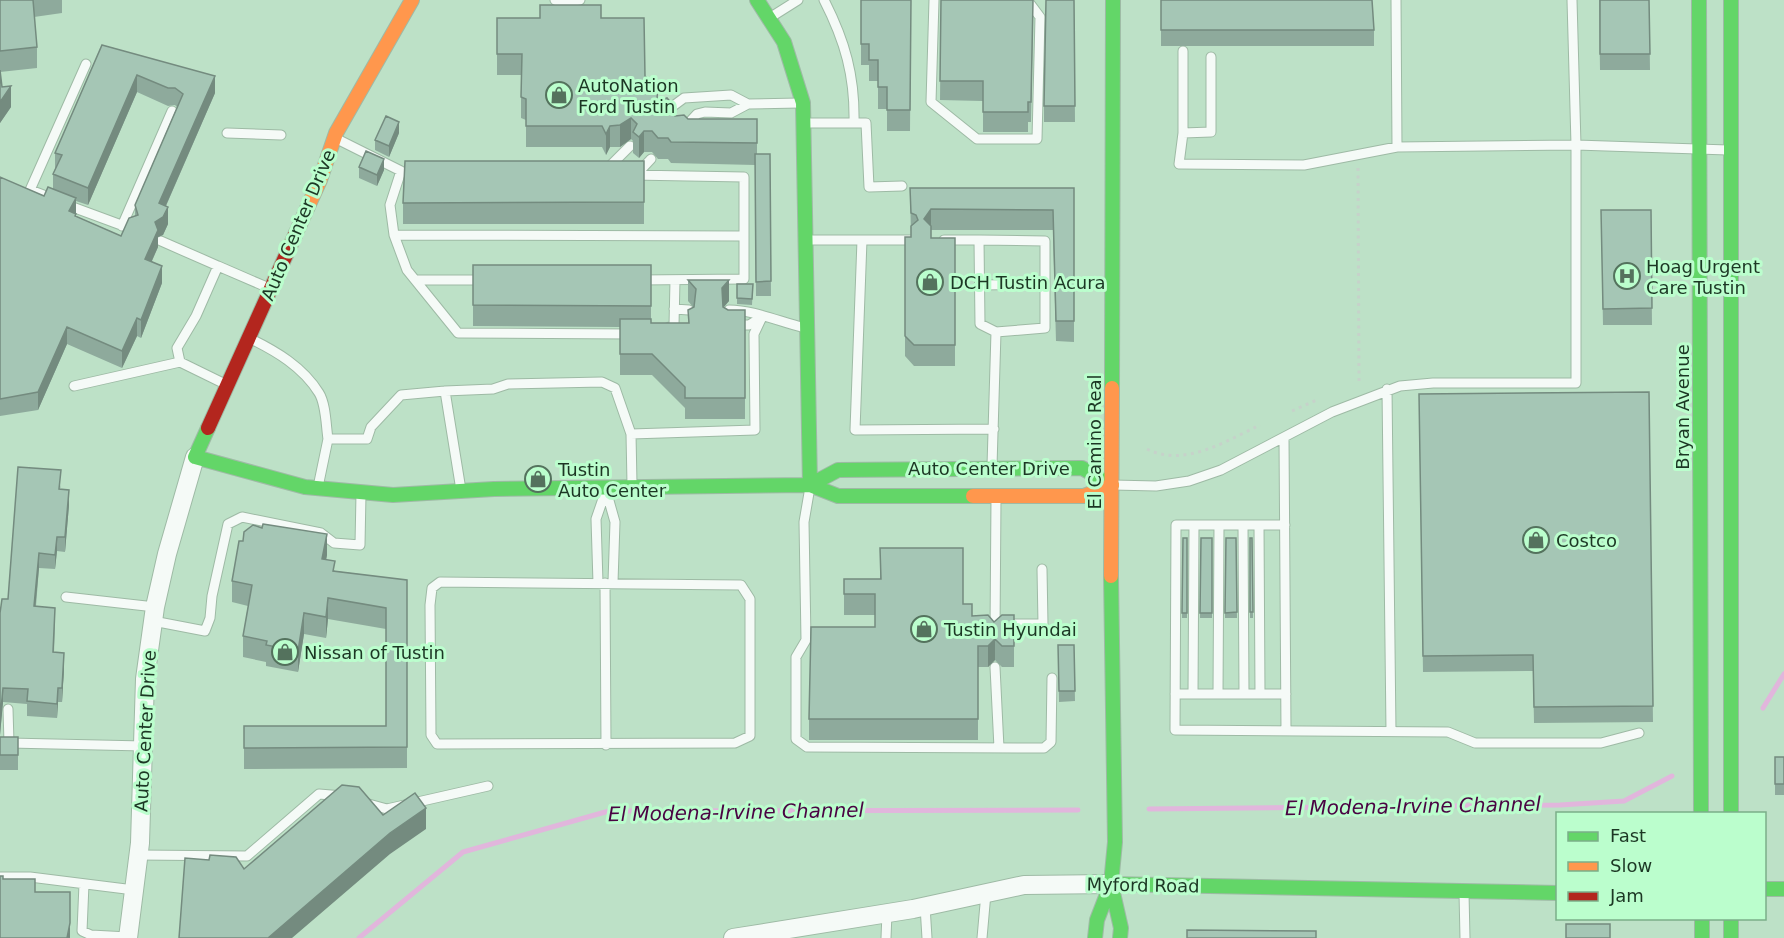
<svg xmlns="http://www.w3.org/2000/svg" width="1784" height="938" viewBox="0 0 1784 938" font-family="'DejaVu Sans',sans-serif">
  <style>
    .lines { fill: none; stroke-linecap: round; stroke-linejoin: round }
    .stream { stroke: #e1b6dc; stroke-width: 5 }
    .lane-casing { stroke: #9ebaa5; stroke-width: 11 }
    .street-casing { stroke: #9ebaa5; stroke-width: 20 }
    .fast-casing { stroke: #9ebaa5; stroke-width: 16 }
    .slow-casing { stroke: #9ebaa5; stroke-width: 16 }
    .jam-casing { stroke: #9ebaa5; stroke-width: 16 }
    .path { stroke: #c6d2ca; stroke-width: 3; stroke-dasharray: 3 4.5; stroke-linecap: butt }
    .lane { stroke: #f5faf7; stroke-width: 9 }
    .street { stroke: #f5faf7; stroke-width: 18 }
    .fast { stroke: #63d668; stroke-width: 14 }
    .slow { stroke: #ff974d; stroke-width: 14 }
    .jam { stroke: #b3261e; stroke-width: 14 }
    .wall { fill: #8eaa9c; fill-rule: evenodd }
    .shaded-wall { fill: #748b7f }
    .building { fill: #a5c6b5; stroke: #748b7f; stroke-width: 1.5 }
    .labels { text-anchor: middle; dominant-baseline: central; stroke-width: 6; stroke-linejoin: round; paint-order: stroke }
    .poi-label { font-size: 18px; fill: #1c3724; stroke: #bbfecd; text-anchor: start }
    .street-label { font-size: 18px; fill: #1c3724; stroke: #bbfecd }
    .water-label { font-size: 20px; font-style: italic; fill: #4a0443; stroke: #bbfecd }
  </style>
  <rect width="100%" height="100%" fill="#bde1c7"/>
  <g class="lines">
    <!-- stream -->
    <path class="stream" d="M1763,708L1784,674
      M1149,809L1560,805L1624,801L1672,776
      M359,938L463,852L609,811L1078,810"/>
    <defs>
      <path id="lane" d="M555,0L562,3L580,0
        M934,0L931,102L977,139H1037L1040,17L1028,1L1012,0
        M1396,0L1397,147
        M771,17L798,0
        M1183,51V133
        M1211,57V132L1183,133L1179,164L1304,165L1397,147L1576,145L1728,150
        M665,112L684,98L731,95L748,104
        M805,123H854C855,76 845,41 824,0
        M854,123H866L869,187L902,186
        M684,128L697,114L705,112L731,113L748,104L800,103
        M227,133L281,135
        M337,139L401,171L390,205L394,235
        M607,169L630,146
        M632,175L744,177V279L639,280
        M636,175L651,159
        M54,199L30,190L86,64
        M67,205L132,229
        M122,226L172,111
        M808,240H911
        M862,240L855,430L994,429
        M944,240H979L980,324L996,332L992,466
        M979,240L1045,241V328L996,332
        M161,241L218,266
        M416,280H484
        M979,285L1044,284
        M674,309L689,310
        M729,310C754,310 780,322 805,328
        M733,325H749L762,317
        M665,329L674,325L675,280
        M632,334L458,333L407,270L394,235L744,236
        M249,338C276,351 303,367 319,393C326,404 326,426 328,439H367L371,427L401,395L445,391
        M180,362L177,348L196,316L218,266L269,288
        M74,386L180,362L225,384
        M1387,389L1391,731
        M1284,438L1286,730
        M632,484L631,434L755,430L754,334L762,317
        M1113,485L1156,486L1189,481L1221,470L1332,412L1400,386L1433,383H1576V145L1572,0
        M318,487L328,439
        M810,487L804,522L806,640L796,657V739L807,747L1044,748L1051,742L1052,678
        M461,490L445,391L493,389L508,384L602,382L615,388L631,434
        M606,490L615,522L613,582
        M1243,525L1244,694
        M1259,525L1260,694
        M1285,525H1176L1175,730L1448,732L1475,743H1601L1639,733
        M440,582L741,585L750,599V736L735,743L437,744L431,735L430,605L432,588Z
        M598,583L596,519L606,490
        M605,583L606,745
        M66,597L155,607
        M153,621L205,631L210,618L212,596L228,524L242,517L321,533L334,543L360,545L361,494
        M1003,624H1043L1042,569
        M995,632L996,499
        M995,667L999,748
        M1175,694H1286
        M1193,694L1194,525
        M1218,694L1219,525
        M8,709L9,743L144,746
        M365,803L387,809L488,786
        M138,855L247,856L319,794L343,796
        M0,877H30L134,890
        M84,884L82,931L91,935L128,937
        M1464,893L1465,938
        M925,906L927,938
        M886,938L887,913
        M982,938L986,893"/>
      <path id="street" d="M128,938L140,843L145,679L155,607L167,554L195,457
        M733,938L913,909L1024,885L1111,884"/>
      <path id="fast" d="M757,0L784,42L803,103L810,485
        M1699,0L1701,814
        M1731,0V814
        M1112,388L1113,0
        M208,428L195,457L305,487L393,495L494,489L810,485L838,496H973
        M810,485L838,470L1082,468L1112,485
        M1111,884L1558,893
        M1111,884L1121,928L1120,938
        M1764,889H1784
        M1702,918V938
        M1731,918V938
        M1095,938L1097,920L1111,884L1115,842L1111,576"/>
      <path id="slow" d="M296,233L320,180L336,133L412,0
        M973,496H1084L1112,485
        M1111,576L1112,388"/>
      <path id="jam" d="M208,428L296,233"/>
    </defs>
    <!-- lane casing -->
    <use href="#lane" class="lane-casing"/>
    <!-- street casing -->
    <use href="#street" class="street-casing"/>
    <!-- fast casing -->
    <use href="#fast" class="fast-casing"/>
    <!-- slow casing -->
    <use href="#slow" class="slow-casing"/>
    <!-- jam casing -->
    <use href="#jam" class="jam-casing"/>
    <!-- path -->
    <path class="path" d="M1358,168L1359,383
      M1292,411L1319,399
      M1147,449C1184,468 1226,441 1260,425"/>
    <!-- lane -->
    <use href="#lane" class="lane"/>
    <!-- street -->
    <use href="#street" class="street"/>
    <!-- fast -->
    <use href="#fast" class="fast"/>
    <!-- slow -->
    <use href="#slow" class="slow"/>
    <!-- jam -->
    <use href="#jam" class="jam"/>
  </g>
  <!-- wall -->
  <path class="wall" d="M0,0H62V13L34,17L37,47V68L0,72L2,87L11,107L0,123Z
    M861,0H911L910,131H887V109H878V81H869V65H861Z
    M941,0L1033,19L1031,122H1028V132H983V101L940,100Z
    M1074,0L1075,122H1044V106Z
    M1161,0L1374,30V46H1161Z
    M1599,0H1649L1650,70H1600Z
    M540,5L601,18L645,76L658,98L674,106L675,116L688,119H757V154H770L771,296H756L755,165L671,163L668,159H658L652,152H644L639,158L633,153V141L631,139L620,147H610L606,155L602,147H526V120L521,118V75H497V18H540Z
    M102,45L215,93L166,206L168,224L163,235L158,237V247L152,261L162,283L141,338L137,336L122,368L67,344L38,410L0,416V177L44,196L53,189V174L55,169V153ZM137,92L168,106L175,105L177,107L135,205V216L121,236L76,216V201L88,205Z
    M399,133L389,157L375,150V140Z
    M644,161V224H403V203Z
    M359,167L384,170L377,186L359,178Z
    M910,188H1074V342L1056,341L1053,230H931V238H955V366H914L905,356V237H911Z
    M1601,210H1651L1652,325H1603Z
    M473,265H651V323H688L693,307L688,301V280L729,301L724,307L728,310H745V419H685V408L652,375H620V327L473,326Z
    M737,284H753L752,305L737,304Z
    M1649,392L1653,722L1534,723L1533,671L1423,672L1419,394Z
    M61,485L60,489L69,505L65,552L57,551L55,569L39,568L36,606L55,623L54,653L64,668L62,702H58L57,718L27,716V704L3,702L0,735V613L8,599Z
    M1183,538H1187V618H1182Z
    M1201,538H1212V618H1200Z
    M1226,538H1236L1237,618H1225Z
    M1250,538H1252L1253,618H1250Z
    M243,541L327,555L326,560L335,571L407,580V768L244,769V726H386V629L328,619L326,638L304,634L298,672L266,666V662L243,657V636L248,606L232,602V581Z
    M880,548L963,604L972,616L994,622L1014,615V667H1002L995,660L988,667H978V740H809V719L875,627V615H844V579H880Z
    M1058,645H1074L1075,701L1059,702Z
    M0,737H18V770H0Z
    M1775,757H1784V795H1775Z"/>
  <!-- shaded-wall -->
  <path class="shaded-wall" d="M137,75V92L88,205V188Z
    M215,76V93L160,219L168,207V224L163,235L158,237V247L145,276V259L159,203Z
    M11,86V107L0,123V102Z
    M631,118V139L620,147V125Z
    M399,122V133L389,157V146Z
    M610,126V147L606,155V134Z
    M644,131V152L639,158V137Z
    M384,159V170L377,186V175Z
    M76,198V216L69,211Z
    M931,209V230L924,219Z
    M162,266V283L141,338V320Z
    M729,280V301L722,309V288Z
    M137,318V336L122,368V351Z
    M67,327V344L38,410V392Z
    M69,490V505L65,552V537Z
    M327,534V555L322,580V559Z
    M57,537V551L55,569V555Z
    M39,553V568L34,620V606Z
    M328,598V619L326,638V617Z
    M304,613V634L298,672V651Z
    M995,639V660L988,667V646Z
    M64,653V668L62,702V688Z
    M3,688V702L0,735V720Z
    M58,688V702L57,718V704Z
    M426,808V829L390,854L292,938H268L390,833Z
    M70,923V938H67Z"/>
  <!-- building -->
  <path class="building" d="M0,0H33L37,47L0,51Z
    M861,0H911L910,110H887V87H878V60H869V44H861Z
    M941,0H1033L1031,102H1028V112H983V81H940Z
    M1046,0H1074L1075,106H1044Z
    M1161,0H1372L1374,30H1161Z
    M1600,0H1649L1650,54H1600Z
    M540,5H601V18H644L645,76L658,89L657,98L662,100L667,98L674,106L672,112L675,116L684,115L688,119H757V143L671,142L668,138H658L652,131H644L639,137L633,132L637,124L631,118L620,125L610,126L606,134L602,126H526V99L521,97L522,54H497V18H540Z
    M102,45L215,76L159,203L168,207L163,217L155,222L158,230L145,259L162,266L141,320L137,318L122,351L67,327L38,392L0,399V177L44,196L48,187L76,198L69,211L76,214L75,216L121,236L129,218L138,215L135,205L183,94L175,88H168L137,75L88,188L53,174L62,155L55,153Z
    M0,70L2,87L11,86L0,102Z
    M386,116L399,122L389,146L375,140Z
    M366,151L384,159L377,175L359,167Z
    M755,154H770L771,281L756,282Z
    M405,161H644V202L403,203Z
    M910,188H1074V321H1056L1053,210L931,209L924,219L931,226V238H955V345H914L905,336V237H911V226L918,220L916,215L911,213Z
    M1601,210H1651L1652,308L1603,309Z
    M473,265H651V306L473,305Z
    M688,280H729L722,288L723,307L728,310H745V398H685V387L652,354H620V319H651V323H689L688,310L694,307L696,289Z
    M737,284H753L752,299L737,298Z
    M1649,392L1653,706L1534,707L1533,655L1423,656L1419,394Z
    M18,467L61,470L59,489L69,490L65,537H57L55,555L39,553L34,606L55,608L53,652L64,653L62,688H58L57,704L27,701L28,689L3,688L0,720V613L2,599H8Z
    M263,524L327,534L322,559L335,561L333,571L407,580V747L244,748V726H386V608L328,598L326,617L304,613L298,651L266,645L267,641L243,636L252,585L232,581L239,541H243L244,532L253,525L262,528Z
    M1183,538H1187V613H1182Z
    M1201,538H1212V613H1200Z
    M1226,538H1236L1237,612L1225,613Z
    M1250,538H1252L1253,612H1250Z
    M880,548H963V604H972V616L988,615L994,622L1002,615H1014V646H1002L995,639L988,646H978V719H809L811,627H875V594H844V579H881Z
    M1058,645H1074L1075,691H1059Z
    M0,737H18V755H0Z
    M1775,757H1784V784H1775Z
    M342,785L359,787L383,815L415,793L426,808L390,833L268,938H179L185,858L209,860L210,855L236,857L244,869Z
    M0,876H3V879H35V892H70V923L67,938H0Z
    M1566,924H1610V938H1566Z
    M1187,930L1316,931V938H1187Z"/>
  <!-- icons -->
  <defs>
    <symbol id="shop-ring" viewBox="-11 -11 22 22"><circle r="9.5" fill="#bbfecd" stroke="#54725d" stroke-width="1.5"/><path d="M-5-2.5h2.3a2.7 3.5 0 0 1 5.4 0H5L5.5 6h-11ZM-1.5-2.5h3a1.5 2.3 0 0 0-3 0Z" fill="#54725d"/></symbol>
    <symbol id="hospital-ring" viewBox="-11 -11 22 22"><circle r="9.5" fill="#bbfecd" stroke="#54725d" stroke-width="1.5"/><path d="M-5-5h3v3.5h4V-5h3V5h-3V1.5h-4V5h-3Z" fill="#54725d"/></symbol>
  </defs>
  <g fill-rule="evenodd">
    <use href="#shop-ring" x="544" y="80" width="30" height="30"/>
    <use href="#hospital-ring" x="1612" y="261" width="30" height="30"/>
    <use href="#shop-ring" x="915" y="267" width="30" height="30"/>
    <use href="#shop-ring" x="523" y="464" width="30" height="30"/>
    <use href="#shop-ring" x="1521" y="525" width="30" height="30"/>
    <use href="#shop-ring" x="909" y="614" width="30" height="30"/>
    <use href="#shop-ring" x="270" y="637" width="30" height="30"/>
  </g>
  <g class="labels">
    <!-- poi labels -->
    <g class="poi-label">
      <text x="578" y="85">AutoNation<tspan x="578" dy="21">Ford Tustin</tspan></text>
      <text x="1646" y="266">Hoag Urgent<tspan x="1646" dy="21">Care Tustin</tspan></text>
      <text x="950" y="282">DCH Tustin Acura</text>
      <text x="558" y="469">Tustin<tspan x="558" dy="21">Auto Center</tspan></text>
      <text x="1556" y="540">Costco</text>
      <text x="944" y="629">Tustin Hyundai</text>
      <text x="304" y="652">Nissan of Tustin</text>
    </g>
    <!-- street labels -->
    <g class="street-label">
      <text transform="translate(298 225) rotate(-67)">Auto Center Drive</text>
      <text transform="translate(1682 407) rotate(-90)">Bryan Avenue</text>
      <text transform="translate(1094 442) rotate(-90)">El Camino Real</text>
      <text x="989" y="468">Auto Center Drive</text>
      <text transform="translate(145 731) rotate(-87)">Auto Center Drive</text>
      <text transform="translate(1143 885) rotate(1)">Myford Road</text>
    </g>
    <!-- water labels -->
    <g class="water-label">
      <text transform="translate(1413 806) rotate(-1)">El Modena-Irvine Channel</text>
      <text transform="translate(736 812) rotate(-1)">El Modena-Irvine Channel</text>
    </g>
  </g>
  <!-- legend -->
  <rect x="1556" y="812" width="210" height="108" fill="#bbfecd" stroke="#7bae89" stroke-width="1.5"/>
  <rect x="1568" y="832" width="30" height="9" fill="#63d668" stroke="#7bae89" stroke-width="1.5"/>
  <text x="1610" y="842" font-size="18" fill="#1c3724">Fast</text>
  <rect x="1568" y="862" width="30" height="9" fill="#ff974d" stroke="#7bae89" stroke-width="1.5"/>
  <text x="1610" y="872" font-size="18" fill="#1c3724">Slow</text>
  <rect x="1568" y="892" width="30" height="9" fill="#b3261e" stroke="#7bae89" stroke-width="1.5"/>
  <text x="1610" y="902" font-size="18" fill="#1c3724">Jam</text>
</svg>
